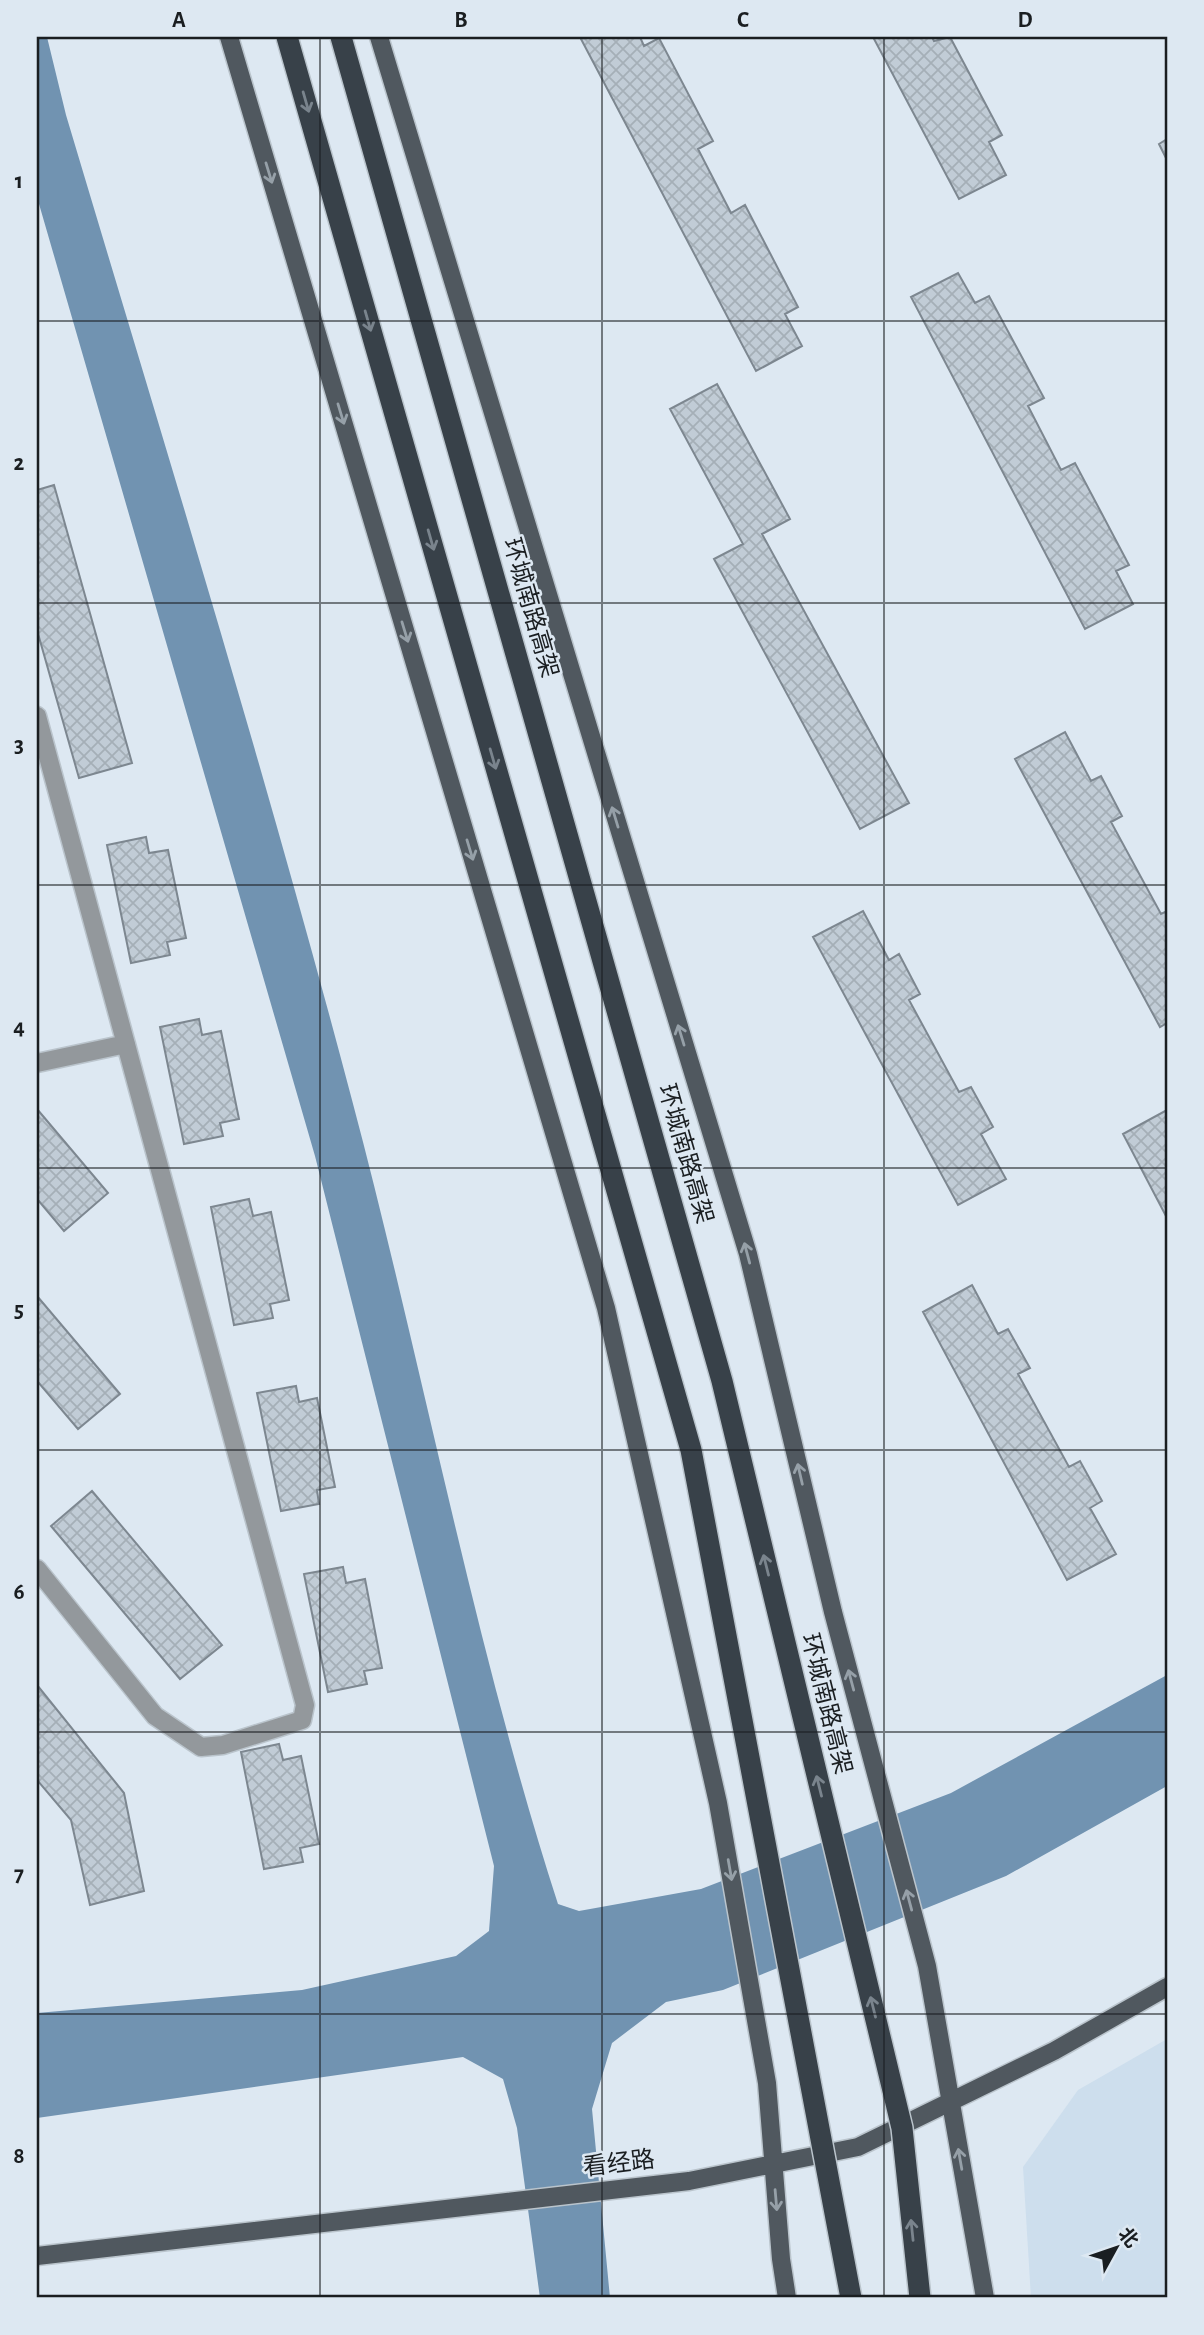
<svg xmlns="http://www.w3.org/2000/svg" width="1204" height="2335" viewBox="0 0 1204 2335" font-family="'Alegreya Sans','Noto Sans SC',sans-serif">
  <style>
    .built { fill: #cddeed }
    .water { fill: #7193b1 }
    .building { fill: url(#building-cross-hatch); stroke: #7d8790; stroke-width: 2 }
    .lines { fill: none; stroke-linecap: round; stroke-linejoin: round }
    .minor-casing { stroke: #bac4cc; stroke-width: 21 }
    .major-casing { stroke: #bac4cc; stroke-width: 21 }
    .minor { stroke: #93989c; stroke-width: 18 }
    .major { stroke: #50585f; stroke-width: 18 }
    .highway-bridge-casing { stroke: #bac4cc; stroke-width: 24; stroke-linecap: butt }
    .highway-bridge { stroke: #384149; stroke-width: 21 }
    .oneway { stroke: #7a848d }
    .oneway2 { stroke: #96a0a8 }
    .grid { fill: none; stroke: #1a1e21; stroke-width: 2; stroke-opacity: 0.55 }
    .labels { text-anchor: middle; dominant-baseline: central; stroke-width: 5; stroke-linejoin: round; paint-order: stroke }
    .street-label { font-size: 24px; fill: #1a1e21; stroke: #dde8f2 }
    .neatline { fill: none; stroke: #1a1e21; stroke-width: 2.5 }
    .grid-label { font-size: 23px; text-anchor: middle; font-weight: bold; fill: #1a1e21 }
  </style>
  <defs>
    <pattern id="building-cross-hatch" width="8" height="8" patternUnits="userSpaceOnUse" patternTransform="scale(1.75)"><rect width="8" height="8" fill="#c1ccd6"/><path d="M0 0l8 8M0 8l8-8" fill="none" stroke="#a5afb7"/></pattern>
  </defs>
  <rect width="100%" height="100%" fill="#dde8f2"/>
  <!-- built -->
  <path class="built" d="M1167,2039V2298H1031L1023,2167L1078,2090Z"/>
  <!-- water -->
  <path class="water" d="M37,37H47L66,115C164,443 265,770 352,1100C423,1367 473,1641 558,1904L579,1911L701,1889L951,1793L1167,1675V1786L1006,1876L723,1990L666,2002L612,2043L592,2109L610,2298H540L517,2128L503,2079L463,2057L37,2118V2013L302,1990L456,1956L489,1931L494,1866L315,1156L37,197Z"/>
  <!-- building -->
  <path class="building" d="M586,37H640L644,46L659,38L713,141L698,149L731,213L745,205L798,307L785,314L802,346L756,371L581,39Z
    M873,37H932L934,41L950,37L1002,135L989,142L1006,175L959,199Z
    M1167,139V160L1159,144Z
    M958,273L975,303L989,296L1044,398L1028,406L1061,470L1075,463L1129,565L1116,571L1133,604L1085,629L911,297Z
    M717,384L790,519L762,534L909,803L860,829L714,559L743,544L670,409Z
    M54,485L132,763L79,778L37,630V490Z
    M1065,732L1091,781L1101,776L1122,816L1111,822L1161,914L1167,911V1023L1160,1027L1015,759Z
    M146,837L149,853L168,850L186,938L167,942L170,955L131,963L107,845Z
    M863,911L889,960L899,954L920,994L909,1000L959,1092L971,1087L993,1127L981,1134L1006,1179L958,1205L813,937Z
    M199,1019L202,1035L221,1031L239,1119L220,1123L223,1136L184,1144L160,1027Z
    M37,1109L108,1193L64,1231L37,1199Z
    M1167,1110V1218L1123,1134Z
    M249,1199L253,1216L271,1212L289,1300L270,1304L273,1318L234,1325L211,1207Z
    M972,1285L998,1334L1008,1329L1030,1368L1018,1374L1069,1467L1080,1461L1102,1501L1090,1508L1116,1554L1067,1580L923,1312Z
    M37,1296L120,1394L78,1429L37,1381Z
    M296,1386L299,1402L317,1398L335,1487L317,1490L319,1504L281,1511L257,1393Z
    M92,1491L222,1645L180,1679L51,1526Z
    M343,1567L346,1583L365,1579L382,1668L364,1671L367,1684L328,1692L304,1574Z
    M37,1685L124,1793L144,1891L90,1905L71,1820L37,1780Z
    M279,1744L283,1760L301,1756L319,1844L300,1848L303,1862L264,1869L241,1752Z"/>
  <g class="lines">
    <defs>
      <path id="minor" d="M37,716L305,1705L302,1720L223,1745L201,1747L155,1716L37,1569
        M37,1063L126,1044"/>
      <path id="major" d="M229,37L606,1308L718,1803L767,2083L781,2259L787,2298
        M379,37L748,1254L833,1612L927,1966L985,2298
        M37,2256L689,2181L858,2147L1054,2051L1167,1987"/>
    </defs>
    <!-- minor casing -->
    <use href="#minor" class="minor-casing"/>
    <!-- major casing -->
    <use href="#major" class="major-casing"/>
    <!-- minor -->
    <use href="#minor" class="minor"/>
    <!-- major -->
    <use href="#major" class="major"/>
    <defs>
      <path id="highway-bridge" d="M287,37L691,1450L851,2298
        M341,37L722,1381L902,2128L920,2298"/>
    </defs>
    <!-- highway-bridge casing -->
    <use href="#highway-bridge" class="highway-bridge-casing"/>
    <!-- highway-bridge -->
    <use href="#highway-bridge" class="highway-bridge"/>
  </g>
  <!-- one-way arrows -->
  <defs><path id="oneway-shaft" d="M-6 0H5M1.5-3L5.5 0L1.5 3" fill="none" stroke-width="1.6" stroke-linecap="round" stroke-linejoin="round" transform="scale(1.75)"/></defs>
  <g class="oneway">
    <use href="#oneway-shaft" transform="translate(306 102) rotate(74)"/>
    <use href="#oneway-shaft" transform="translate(368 321) rotate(74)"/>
    <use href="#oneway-shaft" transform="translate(431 540) rotate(74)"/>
    <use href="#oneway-shaft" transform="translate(493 759) rotate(74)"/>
    <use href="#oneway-shaft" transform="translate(766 1565) rotate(-104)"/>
    <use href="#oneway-shaft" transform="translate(819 1786) rotate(-104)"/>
    <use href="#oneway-shaft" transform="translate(873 2007) rotate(-104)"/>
    <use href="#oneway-shaft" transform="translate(912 2230) rotate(-96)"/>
  </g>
  <g class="oneway2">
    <use href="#oneway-shaft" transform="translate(269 173) rotate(73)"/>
    <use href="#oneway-shaft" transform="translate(341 414) rotate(73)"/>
    <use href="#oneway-shaft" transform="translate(405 632) rotate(73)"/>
    <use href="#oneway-shaft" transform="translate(615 817) rotate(-107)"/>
    <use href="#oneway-shaft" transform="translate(470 850) rotate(73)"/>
    <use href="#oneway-shaft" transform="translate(681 1035) rotate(-107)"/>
    <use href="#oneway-shaft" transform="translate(747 1253) rotate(-105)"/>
    <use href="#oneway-shaft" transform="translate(800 1474) rotate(-103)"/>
    <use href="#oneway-shaft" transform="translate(851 1680) rotate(-105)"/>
    <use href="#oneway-shaft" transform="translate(730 1870) rotate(80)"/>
    <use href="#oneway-shaft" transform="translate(909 1900) rotate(-105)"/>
    <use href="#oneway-shaft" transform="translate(960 2159) rotate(-100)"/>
    <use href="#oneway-shaft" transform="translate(776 2200) rotate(85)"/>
  </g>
  <!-- grid -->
  <path class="grid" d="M320,37V2298M602,37V2298M884,37V2298M37,321H1167M37,603H1167M37,885H1167M37,1168H1167M37,1450H1167M37,1732H1167M37,2014H1167"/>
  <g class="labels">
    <!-- street labels -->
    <g class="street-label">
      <text transform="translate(530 608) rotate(74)">环城南路高架</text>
      <text transform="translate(685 1154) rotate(74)">环城南路高架</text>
      <text transform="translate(826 1704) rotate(76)">环城南路高架</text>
      <text transform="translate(619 2164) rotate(-7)">看经路</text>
    </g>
  </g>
  <!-- border -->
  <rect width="1204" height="2335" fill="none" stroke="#dde8f2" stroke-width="77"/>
  <!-- north arrow -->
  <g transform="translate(1116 2248) rotate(50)" stroke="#dde8f2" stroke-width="5" paint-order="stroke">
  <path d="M0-5L12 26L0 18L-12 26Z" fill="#1a1e21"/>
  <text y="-10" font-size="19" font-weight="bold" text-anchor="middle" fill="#1a1e21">北</text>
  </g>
  <rect x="38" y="38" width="1128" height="2258" class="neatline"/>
  <g class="grid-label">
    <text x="179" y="27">A</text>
    <text x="461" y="27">B</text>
    <text x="743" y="27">C</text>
    <text x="1025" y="27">D</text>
    <text x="19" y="188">1</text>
    <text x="19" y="470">2</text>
    <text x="19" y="752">3</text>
    <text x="19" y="1034">4</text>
    <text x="19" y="1317">5</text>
    <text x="19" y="1599">6</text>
    <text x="19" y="1881">7</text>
    <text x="19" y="2163">8</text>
  </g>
</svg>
